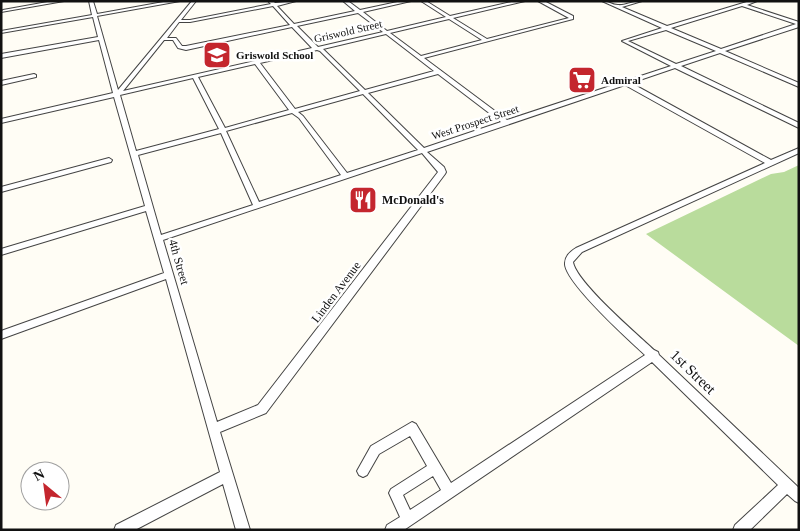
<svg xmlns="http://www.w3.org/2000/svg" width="800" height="531" viewBox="0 0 800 531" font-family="Georgia,serif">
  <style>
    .forest { fill: #b9dc9c }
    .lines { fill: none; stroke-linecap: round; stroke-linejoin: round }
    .minor-casing { stroke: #444; stroke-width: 2 }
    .minor { fill: #fff; fill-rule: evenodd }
    .labels { text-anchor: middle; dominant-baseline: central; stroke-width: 5; stroke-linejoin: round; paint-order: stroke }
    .far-street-label { font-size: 11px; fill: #111; stroke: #fff }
    .far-poi-label { font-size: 11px; font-weight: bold; fill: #111; stroke: #fff; text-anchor: start }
    .poi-label { font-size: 12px; font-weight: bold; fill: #111; stroke: #fff; text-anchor: start }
    .street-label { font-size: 12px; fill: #111; stroke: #fff }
    .near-street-label { font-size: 15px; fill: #111; stroke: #fff }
  </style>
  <rect width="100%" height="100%" fill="#fffdf5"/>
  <!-- forest -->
  <path class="forest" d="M799,165V346L646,234L771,174L784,172Z"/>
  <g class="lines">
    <defs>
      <path id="minor" d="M53,1H64L1,12L3,10Z
        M89,1H93L97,14L169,1H180L97,16L118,90L192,1H196L181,20H190L271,4L268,1H273L275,3L296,1L277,6L294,24L355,11L343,1H348L360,10L402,1H411L363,12L387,31L446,17L421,1H426L450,16L516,1H525L453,18L487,39L569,18L538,1H544L573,16V19L424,58L507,120L671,66L622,41L662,28L602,1C608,1 612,5 618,5C624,6 634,1 642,1L622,7L667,26L750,1H757L747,5L799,22V27L725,51L799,83V87L720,53L681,66L799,123V128L675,68L631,83L771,160L799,148V153L582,252L573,262C576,282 637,334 654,350L658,352L659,355L799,488V503L795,501L787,494L750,530H733L735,525L778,485L652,362L404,530H385L387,525L400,517L389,493L391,489L427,466L410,436L379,454L367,475L363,477L359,475L357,471L371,446L412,422L416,424L451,483L645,355C630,341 563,281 565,263C565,256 571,251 576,248L765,163L625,85L427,152L444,167L446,172L445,174L266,413L220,432L250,530H236L223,484L135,530H114L116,525L220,472L166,279L1,339V331L164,273L146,211L1,255V249L145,206L114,97L1,123V119L113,93L99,40L1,58V54L98,37L93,17L1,33V31L92,15ZM273,6L290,25L186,46H182L176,38H167L179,22H190ZM742,6L796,24L721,49L671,28ZM358,13L383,32L318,47L297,26ZM449,19L482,40L421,56L390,33ZM292,27L312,48L123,91L164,40H173L178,48L186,50ZM666,30L716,51L676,64L628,41ZM386,34L434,71L365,90L323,49ZM317,50L320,51L360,91L295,109L260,63ZM255,64L289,110L225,128L198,77ZM438,74L501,122L424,148L368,93ZM193,78L219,129L136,151L120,95ZM363,94L418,150L347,173L303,116L298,112ZM292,113L299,118L341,175L259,202L226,131ZM221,133L253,205L161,235L138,155ZM422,153L438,172L258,405L217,422L163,240ZM433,476L441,490L410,510L403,495Z
        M34,74L36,75V77L1,85V81Z
        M109,158L112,160L111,162L1,192V187Z"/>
    </defs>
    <!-- minor casing -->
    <use href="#minor" class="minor-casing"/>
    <!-- minor -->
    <use href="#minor" class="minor"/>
  </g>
  <!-- icons -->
  <defs>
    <symbol id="school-square" viewBox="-11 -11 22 22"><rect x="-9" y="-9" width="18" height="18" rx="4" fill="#c4262e" stroke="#fff"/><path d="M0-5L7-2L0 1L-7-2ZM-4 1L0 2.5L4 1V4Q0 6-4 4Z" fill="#fff"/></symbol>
    <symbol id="supermarket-square" viewBox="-11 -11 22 22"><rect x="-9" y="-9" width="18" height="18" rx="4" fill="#c4262e" stroke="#fff"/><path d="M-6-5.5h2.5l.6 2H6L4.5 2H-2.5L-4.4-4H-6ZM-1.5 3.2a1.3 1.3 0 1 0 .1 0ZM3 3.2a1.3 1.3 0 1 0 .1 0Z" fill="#fff"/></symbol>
    <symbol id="restaurant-square" viewBox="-11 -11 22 22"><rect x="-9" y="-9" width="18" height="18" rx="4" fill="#c4262e" stroke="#fff"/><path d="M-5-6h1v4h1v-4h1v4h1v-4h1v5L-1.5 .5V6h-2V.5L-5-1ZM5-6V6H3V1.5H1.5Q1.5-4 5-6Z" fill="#fff"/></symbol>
  </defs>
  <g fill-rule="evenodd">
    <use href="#school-square" x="201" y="39" width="32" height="32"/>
    <use href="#supermarket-square" x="566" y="64" width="32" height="32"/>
    <use href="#restaurant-square" x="347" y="184" width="32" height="32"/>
  </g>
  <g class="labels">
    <!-- far-street labels -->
    <g class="far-street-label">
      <text transform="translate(348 31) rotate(-13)">Griswold Street</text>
      <text transform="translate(475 122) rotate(-18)">West Prospect Street</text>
    </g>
    <!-- far-poi labels -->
    <g class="far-poi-label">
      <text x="236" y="55">Griswold School</text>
      <text x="601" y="80">Admiral</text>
    </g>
    <!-- poi labels -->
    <g class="poi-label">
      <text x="382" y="200">McDonald's</text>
    </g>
    <!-- street labels -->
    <g class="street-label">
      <text transform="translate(179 262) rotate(74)">4th Street</text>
      <text transform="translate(336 292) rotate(-53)">Linden Avenue</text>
    </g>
    <!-- near-street labels -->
    <g class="near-street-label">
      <text transform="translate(693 372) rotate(44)">1st Street</text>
    </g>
  </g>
  <!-- border -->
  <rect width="800" height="531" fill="none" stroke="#111111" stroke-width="5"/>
  <!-- north arrow -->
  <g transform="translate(45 486) rotate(331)"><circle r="24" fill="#ffffff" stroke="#a0a0a0"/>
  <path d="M0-4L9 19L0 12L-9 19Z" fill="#c4262e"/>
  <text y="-8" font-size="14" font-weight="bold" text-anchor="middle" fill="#111111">N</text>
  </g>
</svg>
